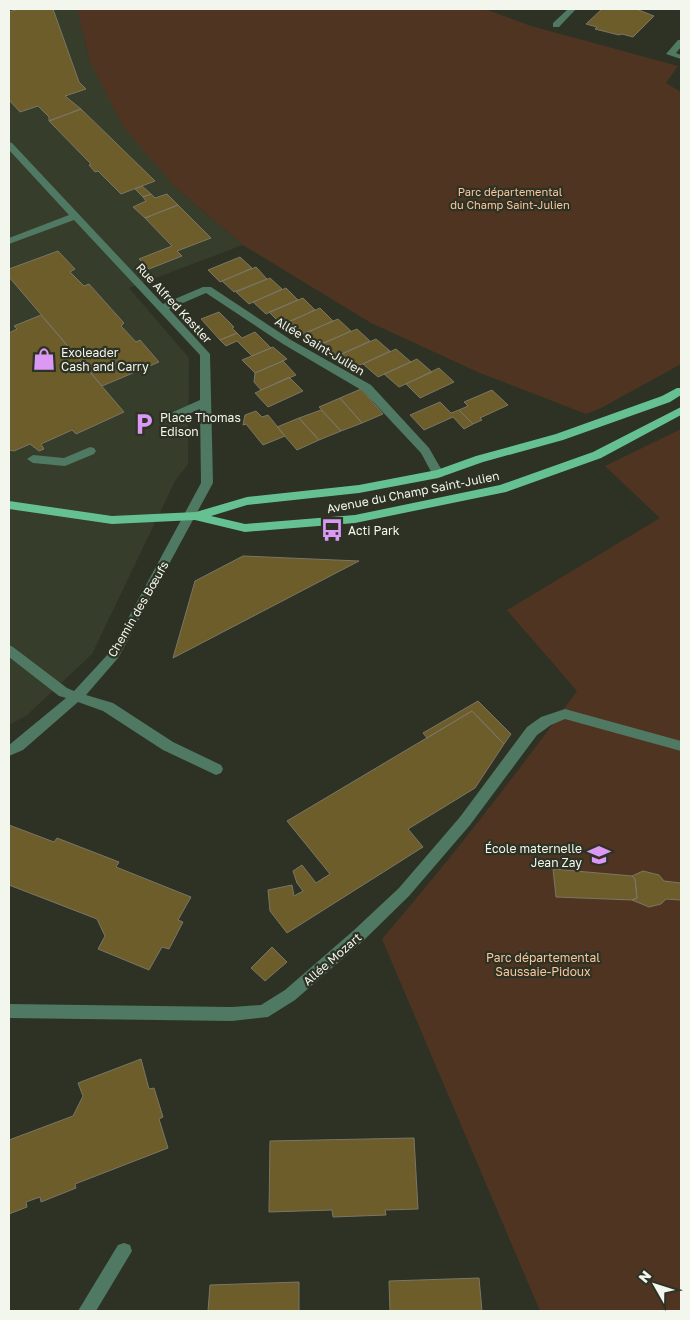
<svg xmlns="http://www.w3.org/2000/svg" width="690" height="1320" viewBox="0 0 690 1320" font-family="'Golos Text',sans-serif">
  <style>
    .built { fill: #363d2a }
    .green { fill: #4f3521 }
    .building { fill: #6d5d2b; stroke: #7b7665 }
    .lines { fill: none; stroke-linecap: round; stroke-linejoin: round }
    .minor { fill: #4f7962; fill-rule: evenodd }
    .major { fill: #66c192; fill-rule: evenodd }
    .labels { text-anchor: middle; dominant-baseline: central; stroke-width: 4.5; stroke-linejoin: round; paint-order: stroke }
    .far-park-label { font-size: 11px; fill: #fbc59d; stroke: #2d3224 }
    .street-label { font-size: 12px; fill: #f2f6ed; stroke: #2d3224 }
    .poi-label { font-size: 12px; fill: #f2f6ed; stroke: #2d3224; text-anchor: start }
    .park-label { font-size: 12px; fill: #fbc59d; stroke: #2d3224 }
  </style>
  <rect width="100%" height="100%" fill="#2d3224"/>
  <!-- built -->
  <path class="built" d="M9,9H77L90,62L174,186L243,245L129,288L189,358L188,464L175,481L92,654L26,716L9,725Z"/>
  <!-- green -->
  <path class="green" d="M77,9H485L531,26L678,66L666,83L681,92V364L601,408L586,414L480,373L371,323L243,245L174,186L123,126L90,62Z
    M681,429V1311H540L382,939C451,859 515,776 577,691L507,610L660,518L605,466Z"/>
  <!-- building -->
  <path class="building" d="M19,9H53L79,82L86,89L65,96L81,109L49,121V117L38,106L20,112L9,100V12Z
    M602,9H636L654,16L633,37L622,34L619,35L595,29L597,27L586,24Z
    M81,109L155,181L121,194L98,171L95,172L89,165L91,164L49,121Z
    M142,186L151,194L143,197L135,189Z
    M151,194L155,198L167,194L178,205L145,218L133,207L146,201L143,197Z
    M178,205L211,238L177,251L182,256L149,269L139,259L172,246L145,218Z
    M58,251L75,269L70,272L84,286L89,284L124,323L121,326L136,342L140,340L159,362L102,386L9,277V269Z
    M240,257L252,268L220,282L208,270Z
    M256,267L267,279L234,292L222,281Z
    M270,278L282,289L249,304L236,292Z
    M286,288L298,300L266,314L253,302Z
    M303,298L315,310L282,325L269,312Z
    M320,308L333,321L299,336L286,323Z
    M219,312L234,327L232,328L237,333L220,340L201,319Z
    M41,315L124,412L76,434L72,430L41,444L44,449L39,451L30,444L14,451L9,450V333L17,329L14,326Z
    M338,319L351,331L318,346L305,333Z
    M357,329L370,341L337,356L323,343Z
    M255,332L271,348L252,356L237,341L226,346L220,340L237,333L242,338Z
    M376,339L390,351L356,367L342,354Z
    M273,347L287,359L255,373L242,360Z
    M396,349L411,362L378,377L363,364Z
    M417,359L432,372L399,387L384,374Z
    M283,361L296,375L261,390L254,382L255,373Z
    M439,368L454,382L420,398L406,384Z
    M289,377L303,391L268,407L255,393Z
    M361,389L383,414L362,423L340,398Z
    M492,390L508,405L480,418L482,420L473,424L459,410L468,406L464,402Z
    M340,398L362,423L341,431L319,407Z
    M440,402L451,413L459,410L473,424L464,429L453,417L424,430L410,415Z
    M321,410L341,431L319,440L299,418Z
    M256,411L262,417L268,415L285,436L263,445L246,424L243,425L245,415Z
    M299,418L319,440L297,450L277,427Z
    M243,556L359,561L173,658L195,581Z
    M478,701L511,734L504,744L472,711L427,738L423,733Z
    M472,711L504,744L475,788L408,829L423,847L287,933L270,911L268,890L292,885L294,896L303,891L297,883L293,871L302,865L316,883L330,874L287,821Z
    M9,825L54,842L57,838L119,862L116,867L191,897L178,920L183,922L169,949L162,947L149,970L98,949L105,936L97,919L9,885Z
    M553,869L632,876L635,879L637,898L632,900L556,897Z
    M643,871L659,875L664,881L681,883V900L666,899L661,904L649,907L632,900L637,898L635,879L632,876Z
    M272,947L287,962L265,981L251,968Z
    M141,1059L149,1089L154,1088L163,1117L159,1119L168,1148L75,1184L76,1188L41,1202L40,1197L26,1202L27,1207L9,1214V1140L73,1116L83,1096L78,1083Z
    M414,1138L418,1209L385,1210L386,1215L333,1217L332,1210L269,1212L270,1141Z
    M479,1278L482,1311H390L389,1281Z
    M299,1282V1311H208L210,1285Z"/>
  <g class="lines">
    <!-- minor -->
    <path class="minor" d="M568,9H576L559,27H553V23Z
      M678,40H681V47L676,53L681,55V59L666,54Z
      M9,142L12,143L163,304L203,287H211L291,340L371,385L429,448L444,474L442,477H434L421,453L363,391L283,344L206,293L169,309L210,354L213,483L118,658L86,695L113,703L173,742L221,765L223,769L221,773L216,775L163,750L103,711L78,702L23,750L9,756V745L66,698L59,696L9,657V645L13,647L67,688L74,691L110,652L201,483L200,409L177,419L172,415L173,412L200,400V355L74,220L9,244V238L69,215L9,150Z
      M90,447L94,448L96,451L94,454L65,466L33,463L27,459L33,455L64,458Z
      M565,709L681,741V751L565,719L551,725L537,735L470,825L409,896L363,941L295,1000L268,1017L232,1021L9,1018V1004L232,1007L261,1005L285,990L353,931L399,888L460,817L527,727L541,717Z
      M124,1243L130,1245L132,1251L96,1311H78L118,1245Z"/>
    <!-- major -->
    <path class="major" d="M677,388H681V395L670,402L563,440L483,462L438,478L359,493L247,505L211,516L245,524L355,515L500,485L593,452L681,407V415L601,458L506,492L355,523L245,532L195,520L112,524L9,509V501L112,516L196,512L247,497L359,485L437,470L476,456L556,434L662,396Z"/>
  </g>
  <!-- icons -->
  <defs>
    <symbol id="shop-bare" viewBox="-9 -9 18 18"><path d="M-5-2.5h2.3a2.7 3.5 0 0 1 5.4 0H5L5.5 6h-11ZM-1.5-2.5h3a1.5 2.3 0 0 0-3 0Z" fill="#db99f5" stroke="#2d3224" stroke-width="2.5" paint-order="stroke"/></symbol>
    <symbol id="parking-bare" viewBox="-9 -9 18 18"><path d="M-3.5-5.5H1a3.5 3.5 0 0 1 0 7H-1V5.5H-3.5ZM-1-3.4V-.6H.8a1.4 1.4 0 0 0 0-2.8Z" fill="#db99f5" stroke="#2d3224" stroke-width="2.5" paint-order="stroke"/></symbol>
    <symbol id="bus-bare" viewBox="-9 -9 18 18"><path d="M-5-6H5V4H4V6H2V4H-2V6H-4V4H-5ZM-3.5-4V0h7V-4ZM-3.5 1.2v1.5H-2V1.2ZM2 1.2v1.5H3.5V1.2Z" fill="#db99f5" stroke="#2d3224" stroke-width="2.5" paint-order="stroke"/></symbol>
    <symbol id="school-bare" viewBox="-9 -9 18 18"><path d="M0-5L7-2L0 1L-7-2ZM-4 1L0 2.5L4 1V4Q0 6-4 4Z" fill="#db99f5" stroke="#2d3224" stroke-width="2.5" paint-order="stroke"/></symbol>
  </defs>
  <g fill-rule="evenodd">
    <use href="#shop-bare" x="28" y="343" width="32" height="32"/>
    <use href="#parking-bare" x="128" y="408" width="32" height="32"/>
    <use href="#bus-bare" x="316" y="514" width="32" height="32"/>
    <use href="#school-bare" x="583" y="839" width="32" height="32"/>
  </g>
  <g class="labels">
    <!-- far-park labels -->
    <g class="far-park-label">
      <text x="510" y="191">Parc départemental<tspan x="510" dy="13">du Champ Saint-Julien</tspan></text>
    </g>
    <!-- street labels -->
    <g class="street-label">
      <text transform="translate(174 303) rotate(47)">Rue Alfred Kastler</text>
      <text transform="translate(320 346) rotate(31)">Allée Saint-Julien</text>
      <text transform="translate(413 492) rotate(-11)">Avenue du Champ Saint-Julien</text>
      <text transform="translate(138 609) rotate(-60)">Chemin des Bœufs</text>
      <text transform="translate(332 959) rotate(-41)">Allée Mozart</text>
    </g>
    <!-- poi labels -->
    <g class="poi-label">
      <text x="61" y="352">Exoleader<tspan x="61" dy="14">Cash and Carry</tspan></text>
      <text x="160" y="417">Place Thomas<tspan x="160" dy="14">Edison</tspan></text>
      <text x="348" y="530">Acti Park</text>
      <text x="582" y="848" text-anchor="end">École maternelle<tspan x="582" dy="14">Jean Zay</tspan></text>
    </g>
    <!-- park labels -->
    <g class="park-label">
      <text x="543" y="957">Parc départemental<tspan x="543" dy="14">Saussaie-Pidoux</tspan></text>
    </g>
  </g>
  <!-- border -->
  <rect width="690" height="1320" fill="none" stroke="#f2f6ed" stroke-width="20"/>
  <!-- north arrow -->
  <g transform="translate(655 1285) rotate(309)" stroke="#2d3224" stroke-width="4" paint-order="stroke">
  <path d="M0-4L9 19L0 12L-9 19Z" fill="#f2f6ed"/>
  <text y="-8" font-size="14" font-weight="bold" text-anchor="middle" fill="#f2f6ed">N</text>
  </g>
</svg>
